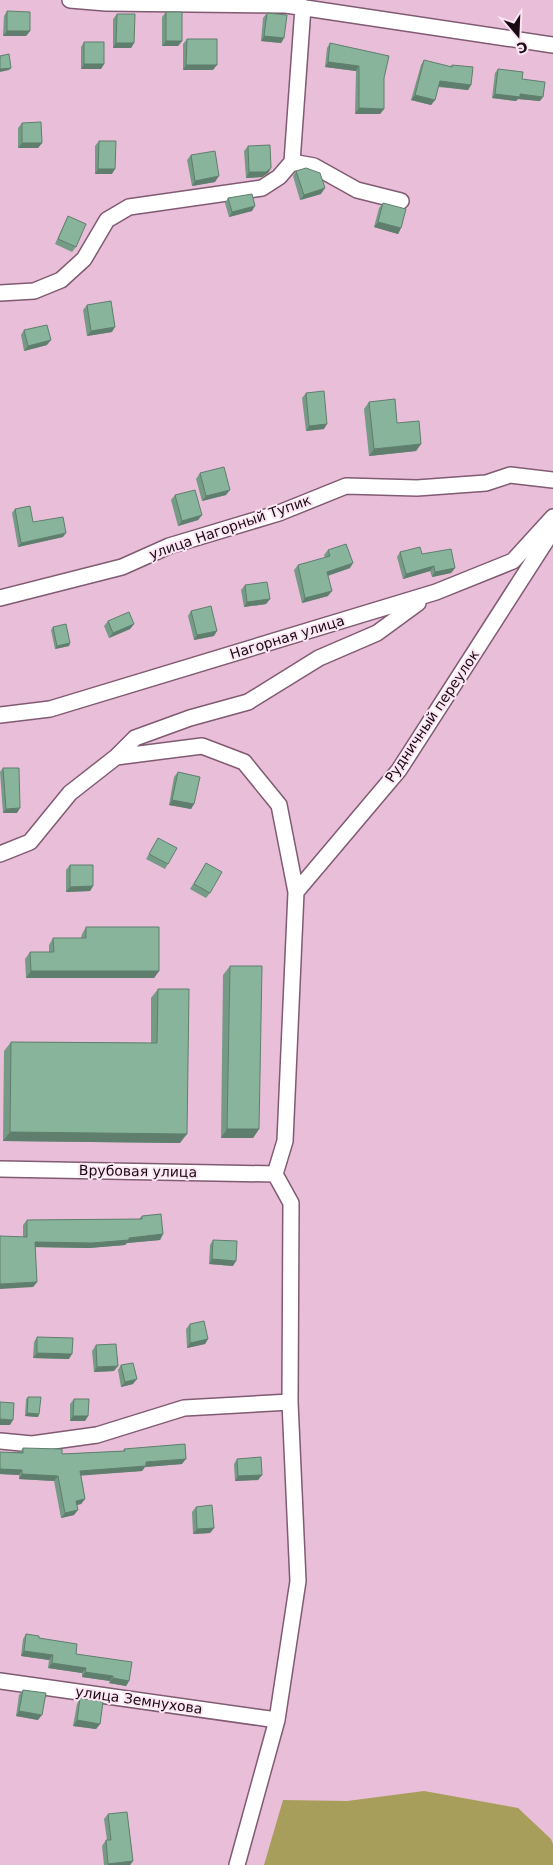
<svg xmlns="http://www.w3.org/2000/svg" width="553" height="1865" viewBox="0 0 553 1865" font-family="'DejaVu Sans',sans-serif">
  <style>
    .green { fill: #a89e5c }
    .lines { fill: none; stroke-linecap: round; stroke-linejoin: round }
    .street-casing { stroke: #805b72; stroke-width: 18 }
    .street { stroke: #fff; stroke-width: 15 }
    .wall { fill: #759b86 }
    .shaded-wall { fill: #5f7e6d }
    .building { fill: #88b49c; stroke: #5f7e6d }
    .labels { text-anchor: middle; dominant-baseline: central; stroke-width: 4; stroke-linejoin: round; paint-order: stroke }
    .street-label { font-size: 14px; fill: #190b14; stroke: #fce6f3 }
  </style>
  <rect width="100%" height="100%" fill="#e8bed8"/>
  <!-- green -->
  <path class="green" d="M424,1791L518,1808L551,1839L553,1844V1865H264L283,1800L347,1801Z"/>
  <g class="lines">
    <defs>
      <path id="street" d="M70,0L106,3L286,5L553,45
        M292,162L303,7
        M0,293L34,291L61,280L84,259L107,220L129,207L262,188L279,177L292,162L314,166L357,190L401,201
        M0,598L122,567L169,546L279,513L346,486L417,488L486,483L510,475L553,480
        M0,715L50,709L436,592L513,561L553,517
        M116,757L135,738L190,718L248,702L319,658L377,633L418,603
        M0,854L30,842L70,793L116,757L202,746L244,762L279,805L296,892L285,1141L275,1174L291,1203L290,1402L298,1581L277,1720L237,1865
        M296,892L399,770L553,530
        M0,1169L275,1174
        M0,1441L32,1444L97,1435L184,1408L290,1402
        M0,1681L277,1720"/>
    </defs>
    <!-- street casing -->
    <use href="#street" class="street-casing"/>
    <!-- street -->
    <use href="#street" class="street"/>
  </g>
  <!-- wall -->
  <path class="wall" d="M7,11L30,31L26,36H3L4,16Z
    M166,12L182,41L178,46H162V17Z
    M267,13L284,38L281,43L261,41L263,18Z
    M117,14L134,43L131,48H113V19Z
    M187,39L213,70H183V44Z
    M84,42L104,64L101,69H81V47Z
    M330,43L384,78V109L380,114H355L356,71L325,67L327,48Z
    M424,60L450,67L452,65L471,85L468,90L438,87L435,100L431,105L411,100L421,65Z
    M498,69L522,79L540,101L518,99L516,101L492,98L495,73Z
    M22,123L42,143L38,148H18V128Z
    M99,141L112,174H95V146Z
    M248,146L271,168L268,173L262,177L246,178L244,151Z
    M191,155L215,182L192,186L187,160Z
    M296,171L321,194L300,200L293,176Z
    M228,198L252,211L229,217L225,203Z
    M383,203L401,228L398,234L374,227L379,208Z
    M68,216L76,247L72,252L55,244L65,222Z
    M87,305L112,332L87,336L83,310Z
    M24,330L47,345L24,351L21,335Z
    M306,393L324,429L306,431L302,398Z
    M369,402L397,423L421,444L416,451L369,456L364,409Z
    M200,473L226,495L202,501L196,479Z
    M175,495L202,515L198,520L178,526L171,500Z
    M15,509L33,522L63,537L18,547L12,513Z
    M328,550L350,568L328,576V596L302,603L294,570L298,565L325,558L324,555Z
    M400,552L422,554L455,568L451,573L432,577L430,571L403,579L397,557Z
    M245,585L270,599L266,604L244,607L241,590Z
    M191,611L214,636L194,640L188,616Z
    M108,621L134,624L130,629L109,638L104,626Z
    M53,627L70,643L69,646L55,649L51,630Z
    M3,768L17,813H3L0,772Z
    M178,772L194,804L191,809L169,805L174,777Z
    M158,838L168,864L165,869L146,859Z
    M206,863L210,893L206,898L190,889Z
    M70,865L93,886L90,891L66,892V870Z
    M86,927L159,971L154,978H26L25,959L30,952H49V945L53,938H81L82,934Z
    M230,966L259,1129L253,1138H221L223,975Z
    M158,989L180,1143L3,1141L4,1051L11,1042L151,1043V998Z
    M142,1216L163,1234L160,1240L127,1243L125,1245L89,1248L35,1247L37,1282L33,1287L23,1237V1225L27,1220L139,1219Z
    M213,1240L233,1266L209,1264L210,1245Z
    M190,1324L208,1339L205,1344L187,1348L186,1329Z
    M37,1337L69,1359L33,1358L34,1342Z
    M96,1345L114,1371L94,1372L92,1351Z
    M121,1365L133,1384L121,1387L118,1370Z
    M28,1397L39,1414L38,1417L25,1416L26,1399Z
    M74,1399L88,1416L85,1421H70V1404Z
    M23,1448L62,1454L123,1451L124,1449L182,1464L145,1467L142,1471L81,1475L85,1499L81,1504L77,1505L74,1515L61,1518L54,1481L19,1479V1475L0,1474V1452H20Z
    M237,1459L262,1475L258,1480L235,1481L234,1464Z
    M196,1507L214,1528L210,1533L193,1534L192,1512Z
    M26,1634L39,1638L76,1654L129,1681L126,1686L109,1683L110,1681L82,1677V1673L48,1668L49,1660L21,1656L23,1639Z
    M23,1690L38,1720L16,1716L19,1695Z
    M80,1698L100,1724L96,1729L73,1726L77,1704Z
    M108,1814L133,1861L130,1865H104L102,1846L106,1840H107L104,1819Z"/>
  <!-- shaded-wall -->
  <path class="shaded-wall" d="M7,31H30L26,36H3Z
    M264,36L284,38L281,43L261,41Z
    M166,41H182L178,46H162Z
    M116,43H134L131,48H113Z
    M328,62L359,66L356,71L325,67Z
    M84,64H104L101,69H81Z
    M186,65H217L213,70H183Z
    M11,68L9,70L0,72V69Z
    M440,81L471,85L468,90L436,86Z
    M495,94H520L543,97L540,101L518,99L516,101L492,98Z
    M415,95L435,100L431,105L411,100Z
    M359,108L384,109L380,114H355Z
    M22,143H42L38,148H18Z
    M271,168L268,173L262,177L246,178L249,172Z
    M98,169H115L112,174H95Z
    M219,176L215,182L192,186L195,181Z
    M325,188L321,194L300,200L304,195Z
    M255,206L252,211L229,217L232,212Z
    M378,222L401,228L398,234L374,227Z
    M115,327L112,332L87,336L91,331Z
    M51,340L47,345L24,351L28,346Z
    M327,424L324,429L306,431L309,426Z
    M421,444L416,451L369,456L374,449Z
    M230,490L226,495L202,501L206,496Z
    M202,515L198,520L178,526L182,521Z
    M66,533L63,537L18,547L21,543Z
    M353,563L350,568L323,577L327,572Z
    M434,566L430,571L403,579L406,574Z
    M455,568L451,573L432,577L435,572Z
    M332,591L328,596L302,603L305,598Z
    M270,599L266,604L244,607L247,602Z
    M134,624L130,629L109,638L113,633Z
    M217,631L214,636L194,640L197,635Z
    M70,643L69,646L55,649L57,646Z
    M172,800L194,804L191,809L169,805Z
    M20,808L17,813H3L6,809Z
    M93,886L90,891L66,892L70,887Z
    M31,971H159L154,978H26Z
    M227,1129H259L253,1138H221Z
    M10,1132L187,1134L180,1143L3,1141Z
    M163,1234L160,1240L127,1243L125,1245L89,1248L31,1247L35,1242L129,1238Z
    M212,1259L236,1261L233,1266L209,1264Z
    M37,1282L33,1287L0,1289V1284Z
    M208,1339L205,1344L187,1348L190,1343Z
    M37,1353L72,1354L69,1359L33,1358Z
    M118,1366L114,1371L94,1372L97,1367Z
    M137,1379L133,1384L121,1387L125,1382Z
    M27,1413L39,1414L38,1417L25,1416Z
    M73,1416H88L85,1421H70Z
    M0,1419L13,1420L10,1425H0Z
    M186,1459L182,1464L145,1467L142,1471L76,1476L80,1471L146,1462Z
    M0,1469L22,1470L19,1475L0,1474Z
    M22,1474L58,1476L54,1481L19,1479Z
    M262,1475L258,1480L235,1481L238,1476Z
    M85,1499L81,1504L72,1506L76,1501Z
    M78,1510L74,1515L61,1518L65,1513Z
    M214,1528L210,1533L193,1534L197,1529Z
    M24,1651L53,1655L49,1660L21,1656Z
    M52,1663L86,1668L82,1673L48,1668Z
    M85,1672L113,1676L110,1681L82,1677Z
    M113,1678L129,1681L126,1686L109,1683Z
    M19,1711L42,1715L38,1720L16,1716Z
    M77,1720L100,1724L96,1729L73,1726Z
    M133,1861L130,1865H108V1864Z"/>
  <!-- building -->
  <path class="building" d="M7,11L30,12V31H7Z
    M166,12H182V41H166Z
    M267,13L287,15L284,38L264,36Z
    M117,14H135L134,43H116Z
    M187,39H217V65H186Z
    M84,42H104V64H84Z
    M330,43L389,56L384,78V109L359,108V66L328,62Z
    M9,54L11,68L0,69V56Z
    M424,60L452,67V65L473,67L471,85L440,81L435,100L415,95Z
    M498,69L523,72L522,79L545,82L543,97L520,94V97L495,94Z
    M41,122L42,143H22V123Z
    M99,141H116L115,169H98Z
    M270,145L271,168L266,172H249L248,146Z
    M215,151L219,176L195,181L191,155Z
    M306,168L320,173L325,188L304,195L296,171Z
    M252,194L255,206L232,212L228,198Z
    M383,203L406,209L401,228L378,222Z
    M68,216L86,224L76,247L58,239Z
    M111,301L115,327L91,331L87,305Z
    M47,325L51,340L28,346L24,330Z
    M324,391L327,424L309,426L306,393Z
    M395,399L397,423L419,421L421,444L374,449L369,402Z
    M224,467L230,490L206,496L200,473Z
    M195,490L202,515L182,521L175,495Z
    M30,506L33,522L63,517L66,533L21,543L15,509Z
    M346,544L353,563L327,572L332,591L305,598L298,565L330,556L328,550Z
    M420,547L422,554L451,549L455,568L435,572L434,566L406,574L400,552Z
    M267,582L270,599L247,602L245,585Z
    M211,606L217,631L197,635L191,611Z
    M129,612L134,624L113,633L108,621Z
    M66,624L70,643L57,646L53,627Z
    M3,768H19L20,808L6,809Z
    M178,772L200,777L194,804L172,800Z
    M158,838L177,848L168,864L149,854Z
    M206,863L222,872L210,893L194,884Z
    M70,865H93V886L70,887Z
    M86,927H159V971H31L30,952H54L53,938H86Z
    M230,966H262L259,1129H227Z
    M158,989H189L187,1134L10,1132L11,1042L157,1043Z
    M161,1214L163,1234L129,1238V1240L92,1243L35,1242L37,1282L0,1284V1236L27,1237V1220L142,1219V1216Z
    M213,1240L237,1241L236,1261L212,1259Z
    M204,1321L208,1339L190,1343V1324Z
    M37,1337L73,1338L72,1354L37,1353Z
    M116,1344L118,1366L97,1367L96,1345Z
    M133,1363L137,1379L125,1382L121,1365Z
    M28,1397H41L39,1414L27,1413Z
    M74,1399H89L88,1416H73Z
    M0,1402L14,1403L13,1420L0,1419Z
    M185,1444L186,1459L146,1462V1466L80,1471L85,1499L76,1501L78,1510L65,1513L58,1476L22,1474V1470L0,1469V1452L23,1453V1448L62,1449V1454L125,1451L124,1449Z
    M261,1457L262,1475L238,1476L237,1459Z
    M212,1505L214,1528L197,1529L196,1507Z
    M26,1634L39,1636V1638L77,1644L76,1654L132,1662L129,1681L113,1678V1676L85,1672L86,1668L52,1663L53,1655L24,1651Z
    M23,1690L46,1693L42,1715L19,1711Z
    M80,1698L103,1702L100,1724L77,1720Z
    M127,1812L133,1861L108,1864L106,1840H111L108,1814Z"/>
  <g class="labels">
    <!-- street labels -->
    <g class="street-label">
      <text transform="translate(230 527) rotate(-19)">улица Нагорный Тупик</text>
      <text transform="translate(287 637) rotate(-17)">Нагорная улица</text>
      <text transform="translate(432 716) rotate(-56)">Рудничный переулок</text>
      <text transform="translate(138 1171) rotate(1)">Врубовая улица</text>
      <text transform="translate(139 1700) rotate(8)">улица Земнухова</text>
    </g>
  </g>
  <!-- north arrow -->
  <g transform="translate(518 35) rotate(161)" stroke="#fce6f3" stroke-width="4" paint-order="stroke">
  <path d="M0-4L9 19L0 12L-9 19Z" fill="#190b14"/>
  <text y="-8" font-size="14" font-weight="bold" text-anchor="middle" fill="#190b14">С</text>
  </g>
</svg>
